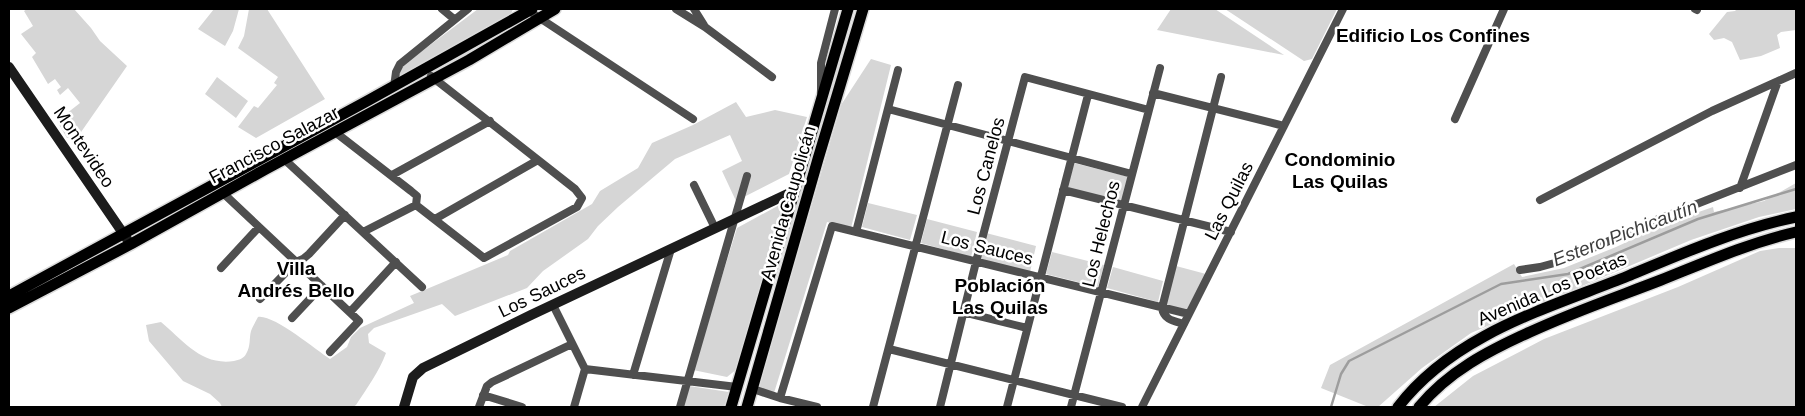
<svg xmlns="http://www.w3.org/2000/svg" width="1805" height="416" viewBox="0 0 1805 416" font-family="Helvetica,sans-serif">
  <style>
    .green { fill: #d6d6d6 }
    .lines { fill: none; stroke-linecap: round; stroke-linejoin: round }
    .stream { stroke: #9d9d9d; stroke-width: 2.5 }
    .primary-casing { stroke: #dbdbdb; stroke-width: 14 }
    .street { stroke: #4f4f4f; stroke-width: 8 }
    .secondary { stroke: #1c1c1c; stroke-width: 10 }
    .primary { stroke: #000; stroke-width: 11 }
    .labels { text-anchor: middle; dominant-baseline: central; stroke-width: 5; stroke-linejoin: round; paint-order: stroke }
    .street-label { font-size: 18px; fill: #000; stroke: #fff }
    .neighbourhood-label { font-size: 19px; font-weight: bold; fill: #000; stroke: #fff }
    .water-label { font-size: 19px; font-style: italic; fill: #3e3e3e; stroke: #fff }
  </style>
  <rect width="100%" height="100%" fill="#fff"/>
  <!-- green -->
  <path class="green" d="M27,9H74L91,28L100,41L127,66L79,135L74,138H67L57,121L80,103L68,88L60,95L57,90L61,87L55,79L48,84L32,57L36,53L21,34L33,26L24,11Z
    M214,9H239L233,31L225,46L198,29Z
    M249,9H267L325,99L256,138L238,127L254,106L258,108L277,85L274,83L278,77L238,48L244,36Z
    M478,9H513L511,14L507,17L399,77L401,68L406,63Z
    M1171,9H1215L1284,55L1157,30Z
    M1225,9H1337L1312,59L1304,61Z
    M1737,9H1796V30L1781,32L1777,35L1780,48L1761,56L1740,60L1732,42L1724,38L1714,40L1709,34L1727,12L1735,11Z
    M871,59L891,65L851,228L827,222L774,393L758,389L841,105Z
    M217,77L248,101L236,118L205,94Z
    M736,102L746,117L775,110L807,117L789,174L736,201L722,171L742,161L730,135L675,159L618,207L598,226L588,239L543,271L527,288L455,316L442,304L374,328L368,334L369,343L386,353C379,372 367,388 356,405L353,407H222L220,403L210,394L183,381L149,341L146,325L161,322C183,340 201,366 234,361C239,360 244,358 246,354C251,346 249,338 251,331C253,326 256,321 258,317C273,314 316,350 330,359L347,347L351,337L360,328L414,303L410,296L508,255L510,251L592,204L600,191L638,168L652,143L693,125Z
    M1074,163L1129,177L1123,203L1067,188Z
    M1796,183V209L1759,217L1691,240L1471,333L1422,368L1378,407L1366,406L1321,388L1330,365L1514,264L1522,277L1564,268L1616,247L1670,222L1713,207L1714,212L1764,201Z
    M783,203L737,369L727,377L693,370L737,228Z
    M868,203L917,215L910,240L862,227Z
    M927,219L977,232L971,257L921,243Z
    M986,233L1036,246L1030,272L979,259Z
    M1779,248H1796V407H1434L1473,376L1544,339L1678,287L1760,251Z
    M1052,252L1104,265L1098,287L1046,274Z
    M1176,266L1206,274L1188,311L1166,305Z
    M1113,267L1163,281L1158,302L1107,288Z
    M689,386L729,392L724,407H683Z"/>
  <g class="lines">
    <!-- stream -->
    <path class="stream" d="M1331,407L1341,374L1349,361L1501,284L1568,274L1698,219L1796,189"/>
    <defs>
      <path id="primary" d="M9,296L369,100L532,9
        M9,308L131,244L266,169L469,60L555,9
        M731,407L848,9
        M747,407L818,159L863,9
        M1398,407C1454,334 1546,309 1628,276C1683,253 1738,229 1796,217
        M1419,407C1449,371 1488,351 1530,332C1573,312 1617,297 1661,280C1706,262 1749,243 1796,232"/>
    </defs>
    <!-- primary casing -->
    <use href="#primary" class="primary-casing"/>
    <!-- street -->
    <path class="street" d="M442,9L454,19
      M526,9L693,119
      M676,9L705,27L772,77
      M694,9L704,25
      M1695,9L1697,10
      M394,87L396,72L400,64L468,9
      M821,92V63L835,9
      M1153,93L1284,126
      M888,109L1132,174
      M1455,119L1504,9
      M335,132L411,191L417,196L416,205L484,258L577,207L582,198L575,189L431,76
      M284,159L422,287
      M392,175L490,121
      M694,185L715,228
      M1740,188L1778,81
      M1063,190L1231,232
      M223,193L359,321L330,352
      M1540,200L1712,111L1796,73
      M435,219L538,160
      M363,232L416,205
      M856,232L898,70
      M221,268L259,227
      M1520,270L1540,267L1569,259L1651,222L1796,165
      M260,299L296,262L303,259L309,254L345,215
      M553,305L585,369L737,387
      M350,312L396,262
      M963,312L1027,328
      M292,318L322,286
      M1184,324C1174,321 1164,320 1162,308L1221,77
      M889,349L1122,407
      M633,375L671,249
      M753,389L780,398L817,407
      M483,395L522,407
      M780,398L832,226L1189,314
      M479,407L487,386L492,382L572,344
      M574,407L585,369
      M680,407L747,176
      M873,407L958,85
      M940,407L976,262L1025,77L1149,110
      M1007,407L1088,95
      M1071,407L1160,68
      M1142,407L1343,9"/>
    <!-- secondary -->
    <path class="secondary" d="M9,67L127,239
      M404,407L413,377L423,368L531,315L794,191"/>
    <!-- primary -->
    <use href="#primary" class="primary"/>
  </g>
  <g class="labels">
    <!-- street labels -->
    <g class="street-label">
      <text transform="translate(274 145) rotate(-28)">Francisco Salazar</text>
      <text transform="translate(84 147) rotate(56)">Montevideo</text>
      <text transform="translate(986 166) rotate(-75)">Los Canelos</text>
      <text transform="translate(1229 201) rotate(-63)">Las Quilas</text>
      <text transform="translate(788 203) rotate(-74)">Avenida Caupolicán</text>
      <text transform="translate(1101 234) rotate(-76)">Los Helechos</text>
      <text transform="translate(987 248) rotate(14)">Los Sauces</text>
      <text transform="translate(1552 289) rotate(-23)">Avenida Los Poetas</text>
      <text transform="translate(542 292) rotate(-26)">Los Sauces</text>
    </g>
    <!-- neighbourhood labels -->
    <g class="neighbourhood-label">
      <text x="1433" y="35">Edificio Los Confines</text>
      <text x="1340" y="159">Condominio<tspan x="1340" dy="22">Las Quilas</tspan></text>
      <text x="296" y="268">Villa<tspan x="296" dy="22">Andrés Bello</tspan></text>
      <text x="1000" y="285">Población<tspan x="1000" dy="22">Las Quilas</tspan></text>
    </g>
    <!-- water labels -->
    <g class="water-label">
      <text transform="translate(1625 233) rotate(-21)">Estero Pichicautín</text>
    </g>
  </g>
  <!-- border -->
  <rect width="1805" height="416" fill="none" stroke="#000000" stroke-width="20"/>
</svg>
